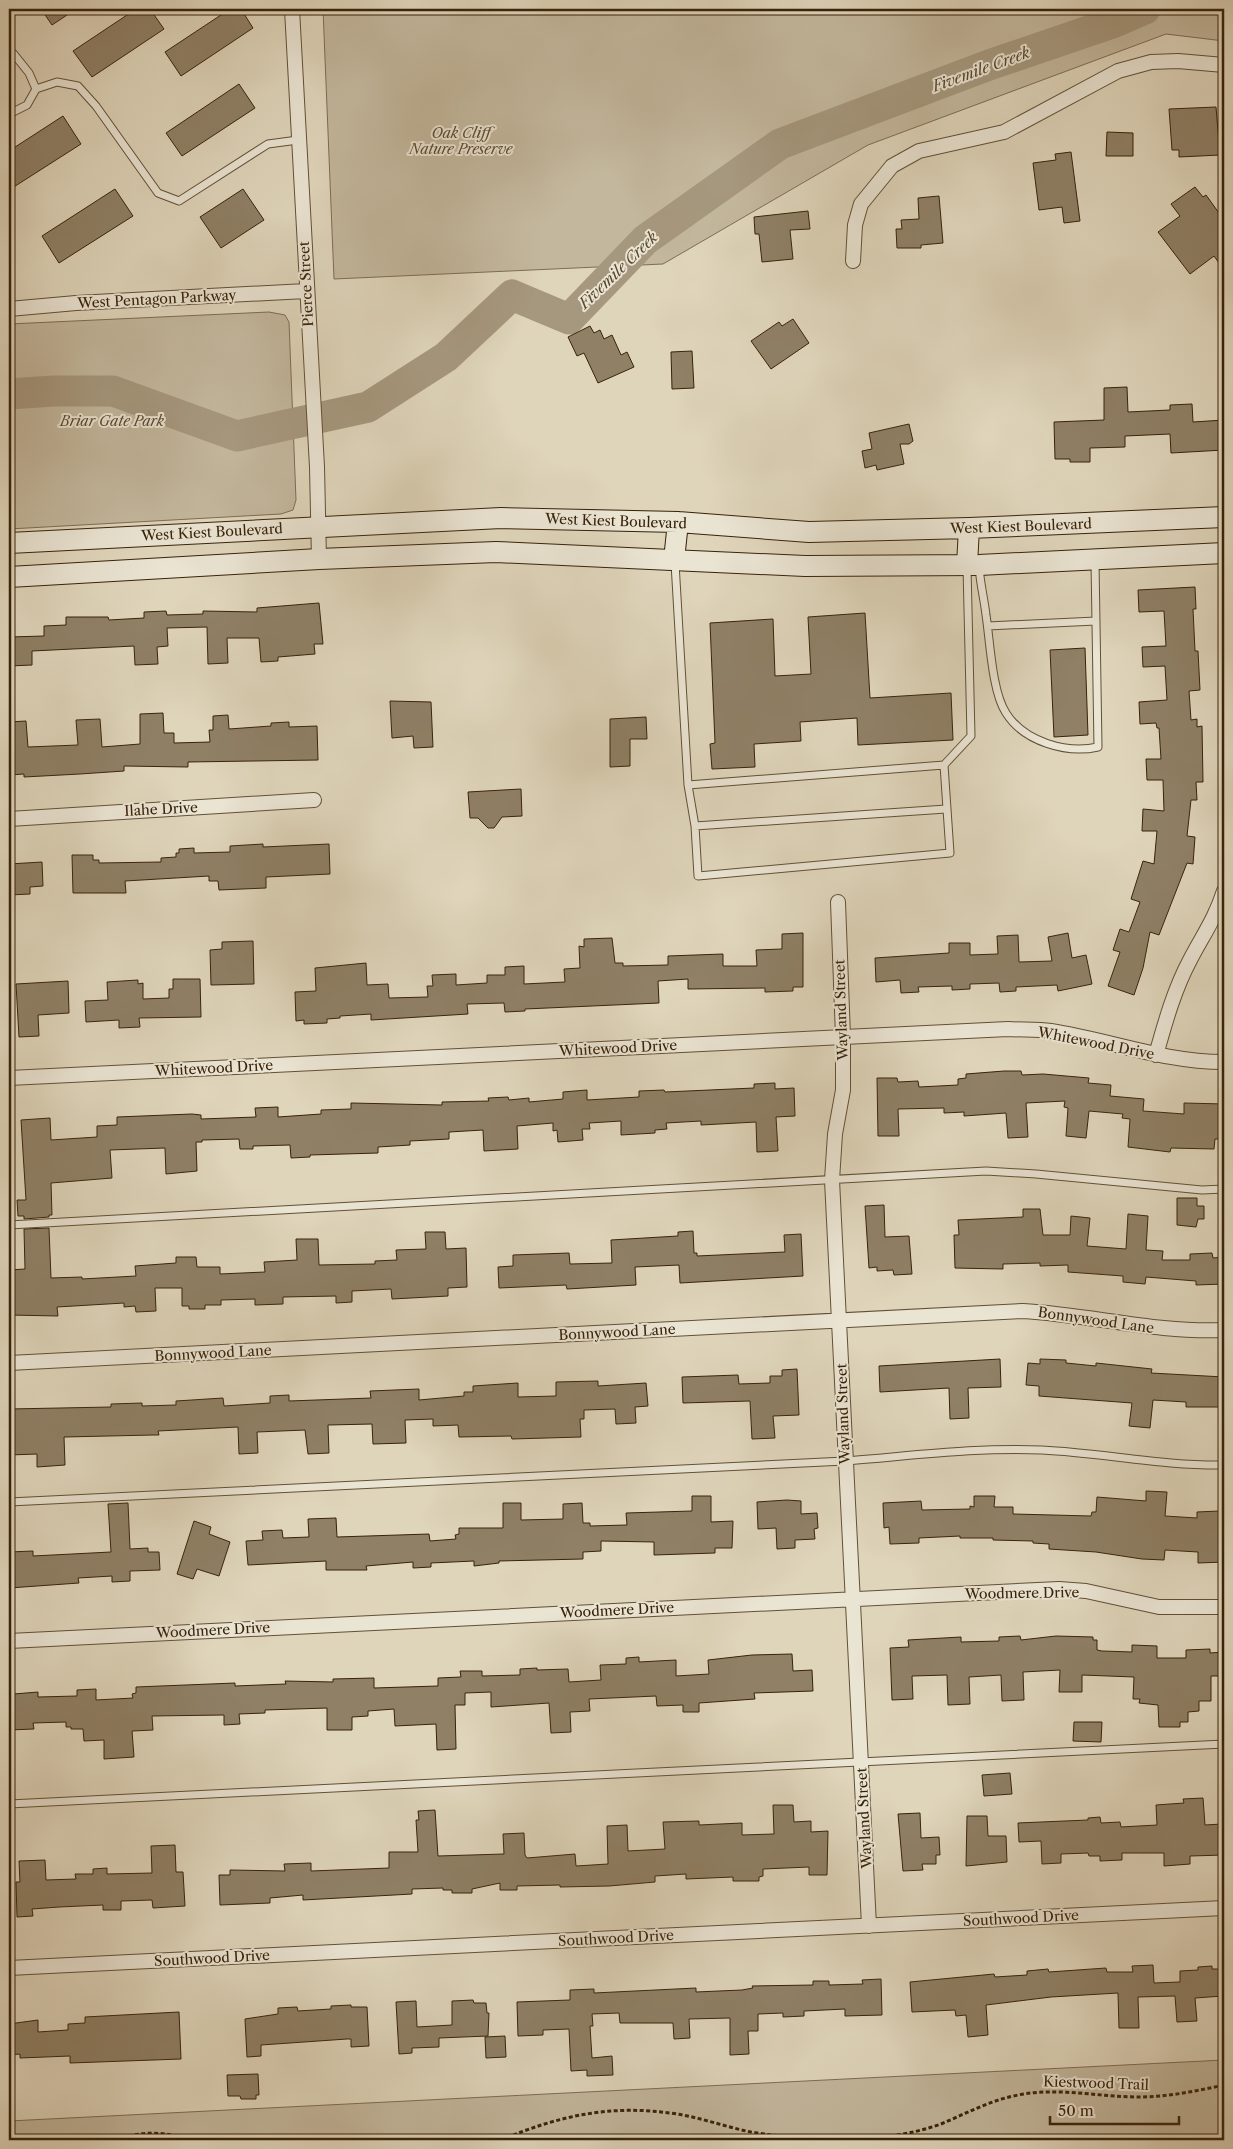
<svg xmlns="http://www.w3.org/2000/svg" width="1233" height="2149" viewBox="0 0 1233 2149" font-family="'Libre Caslon Text',serif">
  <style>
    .green { fill: #c3b79d; stroke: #7e6d53 }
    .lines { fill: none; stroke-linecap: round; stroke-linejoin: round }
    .river { stroke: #a6987e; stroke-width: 31 }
    .building { fill: #8f8066; stroke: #382309 }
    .service-casing { stroke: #625036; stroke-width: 9 }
    .minor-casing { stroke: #625036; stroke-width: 16 }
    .secondary-casing { stroke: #382309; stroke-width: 22 }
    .path { stroke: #382309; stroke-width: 3; stroke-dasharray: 4 2.5; stroke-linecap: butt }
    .service { stroke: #eae4d3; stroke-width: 7 }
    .minor { stroke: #eae4d3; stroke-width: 14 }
    .secondary { stroke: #eae4d3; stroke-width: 20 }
    .labels { text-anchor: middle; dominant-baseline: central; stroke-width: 4; stroke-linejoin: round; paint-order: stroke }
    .park-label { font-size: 14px; font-style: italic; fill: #5b482e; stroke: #eae4d3 }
    .street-label { font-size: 14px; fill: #382309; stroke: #eae4d3 }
    .water-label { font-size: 15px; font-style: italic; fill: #59462c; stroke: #eae4d3 }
  </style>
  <rect width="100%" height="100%" fill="#dfd5bb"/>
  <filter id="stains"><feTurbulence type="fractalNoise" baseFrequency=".004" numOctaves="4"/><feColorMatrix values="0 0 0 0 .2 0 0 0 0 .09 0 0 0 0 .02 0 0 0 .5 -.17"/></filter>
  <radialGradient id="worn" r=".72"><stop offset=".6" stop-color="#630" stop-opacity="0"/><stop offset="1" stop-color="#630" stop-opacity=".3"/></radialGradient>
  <!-- green -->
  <path class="green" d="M323,9H1224V41L1166,34L868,145L663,264L334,279Z
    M269,312L285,315L289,322L296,500L293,510L281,514L9,529V324Z
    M1224,2060V2140H9V2121Z"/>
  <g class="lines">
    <!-- river -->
    <path class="river" d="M9,394L54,391H113L237,436L368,407L446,357L512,295L569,319L645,240L780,144L989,65L1115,22L1145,9"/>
  </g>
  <!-- building -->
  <path class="building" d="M41,9H76L52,25Z
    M136,9H150L164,29L92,77L73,51Z
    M230,9H241L253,28L181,76L165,52Z
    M239,84L255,108L182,156L166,133Z
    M1216,107L1220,155L1179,157V150H1172L1169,109Z
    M63,116L81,144L9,190V151Z
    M1107,132L1133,133V156H1106Z
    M1071,152L1080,221L1064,223L1062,207L1039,210L1033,163L1056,160L1055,154Z
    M1195,187L1203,197L1206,195L1224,220V270L1214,256L1190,274L1158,232L1180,216L1171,204Z
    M115,189L133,216L59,263L42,236Z
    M243,189L264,220L221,248L200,217Z
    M939,196L943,243L921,245V248H897L896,229H902L901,220L919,219L918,198Z
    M808,211L810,229L790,230L793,259L762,262L759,234H755L754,217Z
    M793,319L809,343L771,369L751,341L779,322L782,326Z
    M590,326L594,333L600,330L604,339L612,335L621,355L627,352L634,367L598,383L584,353L577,356L568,337Z
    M692,351L694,388L672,389L671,352Z
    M1127,387L1128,412L1170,410V405L1192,404L1193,422L1224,420V450L1171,453L1170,434L1125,436V447L1090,448V462H1070V459H1055L1054,422L1104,420V388Z
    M909,424L913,441L909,444H900L904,464L877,470L876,465L865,468L862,451L872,449L869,433Z
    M1195,587L1196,609H1193L1195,651H1198L1200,690L1189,691L1191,720L1197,719V727L1202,726L1203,782H1196L1197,800H1191L1187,836L1195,837L1193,864L1187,863L1159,935L1150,932L1143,968L1134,995L1108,986L1120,952L1113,950L1120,929L1129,932L1140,902L1131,899L1143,861L1154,864L1157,831H1142L1143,809L1164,811L1163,780H1147L1146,759H1161L1159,728H1157L1156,723L1140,724L1139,702L1167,700L1165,666L1143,667L1142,647L1166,646L1164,611L1139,612L1138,590Z
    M319,603L323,644H314L315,654L278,657V661L261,662L259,638H227L228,663L208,664L207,627L167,628L168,646L157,647L158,664L135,665L134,646L32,651V665L9,666V637L44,636V626L66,625V617H108L109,620L144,618V612L166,611L167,615L203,614V611L257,612V608Z
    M865,613L870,698L951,693L953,740L858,745L857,718L800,722L801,741L754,744L755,767L712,769L710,744L715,743L710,623L773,619L775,676L811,674L808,617Z
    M1085,648L1088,735L1054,737L1050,650Z
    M390,701L431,702L433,747L414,748L413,736L392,738Z
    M163,713L164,733H174V743L210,742L209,730H213V716L228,715L229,729L271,726V723L289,722V727L317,726L318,760L188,762V767L124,766V771L80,774L24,777V774L9,775V722L26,721L28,747L78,745L76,720L100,719L102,747L140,744V714Z
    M646,717L647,739H630V766L610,767V719Z
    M521,789L522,816L502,817L494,828H488L478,818H470L468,792Z
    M263,844V847L329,844L330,874L266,877V888L219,890L218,881H209V876L125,881L126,893H73L72,855H93V860H99V863L161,862V858L176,857V853H179V849L194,848V853L230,852V846Z
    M42,862L43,886L30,887V894L9,895V864Z
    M803,933V987H793V991L765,992V988L688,989V979L658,981L659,1003L525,1009V1011L505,1012L504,1003L467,1004L468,1014L371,1020V1014L340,1016V1018L327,1019V1023L304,1024V1020L296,1021L295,992L316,991L315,968L366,963L367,985L388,984L389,998L428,997L427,986H433L432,975L456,974V985L487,983V975H505V967L524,966V984L565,982L564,969L580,968L579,946L584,947V939L612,938L615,963H623V966L668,965V956L723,954V966H757L756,950L782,949V934Z
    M1068,933L1072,958L1086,955L1092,984L1058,991L1057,985L1016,987V991L1000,992L999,983L970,984V989L952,990V986L918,987L919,992L901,993L900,980L876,982L875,958L949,953V943H970V955L998,954L997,936L1018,935L1019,962L1052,961L1048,937Z
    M253,941L254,984L211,985L210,950L222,949V942Z
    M173,979H200L201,1017L139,1018L140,1027L119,1028V1020L86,1022L85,1001L108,1000L107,982L138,980V984L143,983V999L169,998V989H173Z
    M68,981L69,1013L38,1015L39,1036L19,1037L16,984Z
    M1004,1071H1021L1022,1075L1043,1074L1089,1078L1088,1083L1111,1085L1110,1096L1144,1099L1143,1111L1184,1114V1103L1224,1104V1139H1215L1214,1149L1171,1148L1170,1152L1128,1147L1130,1119L1122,1118L1123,1114L1089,1111L1086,1138L1066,1136L1068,1108L1064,1107L1065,1101L1026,1103L1028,1137L1008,1138L1006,1113L964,1116V1112L944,1113V1108L898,1109L899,1136H878L877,1078H897L898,1082L918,1081L919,1087L958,1085V1079L966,1078V1074Z
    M775,1083V1089L794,1088L795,1116L776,1117L778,1151L757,1152L756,1122L701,1125V1121L666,1123L667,1129L655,1130V1133L621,1135V1121L589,1123L590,1129H582L583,1140L558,1142L557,1130L553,1131V1123L517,1126L518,1149L484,1151L483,1130L449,1132V1139L410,1141V1145L378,1147V1153L310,1155V1157L291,1158L290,1145L253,1146V1149H240L239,1139L202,1140V1142H196L197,1171L166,1174L165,1148L110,1150L112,1178L51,1183L52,1215H49V1217L24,1219V1216H18L17,1200H26L21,1120L50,1118L51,1140L97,1137V1126L117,1125V1117L192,1114L201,1115V1119L256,1117L255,1108L278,1107V1117L321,1114V1110L351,1109V1103L442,1105V1102L489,1101L488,1098L508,1097L509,1100L529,1098V1102L563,1099V1092L587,1090V1100L639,1097V1091L664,1090L665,1092L754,1088V1084Z
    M1177,1198H1197V1206H1204V1219H1198L1196,1227L1177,1225Z
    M884,1205L885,1237L909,1236L912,1274L894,1275L893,1270L877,1271V1267L869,1268L865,1206Z
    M1023,1209H1040L1043,1235H1070L1071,1216L1090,1218L1087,1246L1126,1249L1128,1214L1148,1216L1146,1250L1163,1251L1162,1260H1190V1254L1212,1253L1213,1258L1224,1257V1284L1196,1285V1281L1146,1277L1145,1284L1123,1282V1276L1068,1272V1265L1040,1266V1263L1003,1264V1269L955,1268L954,1235H959L958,1220L1023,1217Z
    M49,1228L51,1278L82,1277V1279L136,1276L135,1266L176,1263V1257H196L197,1267H220V1274L265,1272L264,1262L297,1260L296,1239H318L319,1265L375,1264V1261L397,1260L396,1250L426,1249L425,1232H445L446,1249L466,1248L467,1287L448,1288V1296L392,1299L391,1289L352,1291V1302L336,1303V1296L283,1297V1304L255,1305V1299L221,1300V1305H205V1309H189V1306H182V1288H155L156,1311L136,1312L135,1306L124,1307V1303L57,1307L58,1316L9,1315V1270L25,1269L24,1229Z
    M693,1231L694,1253H697V1256L785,1252L784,1235L801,1234L803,1276L680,1283L679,1265L635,1267L636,1285L567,1289L566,1285L499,1288L498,1267L513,1266V1255L569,1253L570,1264L612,1263L611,1240L678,1236V1232Z
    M1000,1359L1001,1387L968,1388L969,1418L950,1419L949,1388L880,1392L879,1366Z
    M1040,1359L1066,1360V1363L1096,1366V1363L1152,1369L1151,1373L1224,1377V1407H1186V1402L1153,1400L1150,1428L1129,1426L1132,1403L1039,1396V1386L1026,1385L1028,1363L1040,1364Z
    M797,1369L799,1415L773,1416L775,1438L752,1439L750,1401L683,1403L682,1377L738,1375L739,1384L770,1383V1376H782V1370Z
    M598,1381V1386L646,1383L648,1406L635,1407L636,1423L616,1424L615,1409L584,1410V1419H580L581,1437L512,1439L511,1436L459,1437L458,1425L433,1426V1419L405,1420L406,1443L373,1444L372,1424L328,1425L329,1453L308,1454L305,1430L257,1432L258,1453L239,1454L238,1427L158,1431L159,1435H153L64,1437L65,1465L37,1467V1454L9,1455V1409L111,1407V1404L142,1403V1406L176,1405V1401L223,1398L224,1406L270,1403V1396L289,1395V1401L371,1398L370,1391L419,1389V1400L464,1396V1392H473V1386L518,1383V1397L556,1396V1382Z
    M1146,1491L1167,1492L1165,1516L1197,1518V1512L1219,1511L1220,1535H1224V1562L1198,1563V1552L1165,1550L1164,1560L1142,1559L1096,1552L1049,1549V1544L1033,1543V1541L993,1540V1538H960V1536L919,1538V1543L890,1544L889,1527L884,1528L883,1503L921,1501L922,1510L970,1509V1506L974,1507V1496H995L994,1507H1013V1514L1091,1516L1092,1512H1096L1097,1497L1146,1501Z
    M692,1496H711V1522L733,1521L732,1548H715V1553L654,1555V1542L601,1541V1551L583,1552V1559L499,1561V1563L474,1566V1561L431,1563V1567L413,1568V1562L366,1566L367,1570H326V1561L248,1565L246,1541L263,1540L262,1531L282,1530L283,1538L309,1537L308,1519L336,1518L337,1537L429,1534L430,1541L456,1539L455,1535L459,1534V1528H503V1503H521V1520L563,1519V1504L582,1503L583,1523H590V1526L627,1525L626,1513L692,1511Z
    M787,1500L801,1501V1514L817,1513L818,1528L814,1529L815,1539L795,1540V1548L777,1549L776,1528L758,1529L757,1502Z
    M128,1503L130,1549L148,1548V1552H159L160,1570L130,1571V1581L112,1582V1576L78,1578L79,1583L9,1588V1552L33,1551V1556L111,1552L108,1504Z
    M194,1521L211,1527L209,1534L230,1542L219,1576L197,1569L193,1579L177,1574Z
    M1020,1636L1021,1640L1056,1636L1093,1637V1640H1097V1650L1102,1651L1132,1652V1645L1157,1646V1658H1186V1650L1210,1649V1653L1224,1652V1676H1211V1701H1199V1711L1188,1712V1722H1180V1727H1159L1158,1705L1139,1703L1140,1699H1133L1134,1677L1082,1675V1692H1059L1060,1670L1023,1672L1024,1700L1002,1701L1001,1675L969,1677L970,1704L948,1705L947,1675L912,1676L913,1699L892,1700L890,1648L909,1647L908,1640L961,1637V1642L999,1641V1637Z
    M792,1654L793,1671L812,1670L813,1691L754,1693L755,1699L699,1703V1712H683V1705L657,1706L656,1696L589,1699L590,1711L570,1712L571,1732L551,1733L549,1703L491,1707V1692L465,1693V1705H455L456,1749L437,1750L436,1724L395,1726L394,1709L368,1711V1716L352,1717V1730H327V1708L265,1710V1713L239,1714L240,1724L224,1725V1715L152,1716L153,1730L132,1731L134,1757L104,1759V1740L84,1741L83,1729H71V1727H66V1722L33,1723L34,1729L9,1730V1705L14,1704V1694L38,1692V1697L77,1696V1690L96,1689V1700L133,1698L132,1694L136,1693V1687L235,1683V1686L286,1684L285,1681L333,1682V1679L374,1678V1688L438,1686V1678L461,1677L460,1671H482V1676L520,1675V1669L537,1668V1670L568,1669L569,1682L601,1680L600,1665L626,1664V1658L639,1657V1662L676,1660V1676L709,1674L708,1660L752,1655Z
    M1074,1722H1102L1101,1742L1073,1741Z
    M1010,1773L1012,1794L984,1796L982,1775Z
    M1203,1798L1205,1825L1222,1824L1224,1855L1190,1856V1864L1164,1866V1853H1122V1860L1100,1861V1856H1089L1088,1853L1061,1854V1863L1042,1864L1041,1841L1019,1842L1018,1823L1088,1820V1818L1100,1817L1101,1823L1120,1822L1121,1827L1157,1825L1156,1805L1184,1803L1183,1799Z
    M773,1805H793L794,1822L811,1821V1832L828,1831L827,1875H809V1867L763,1869V1876L759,1877V1881H733V1877L686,1879V1874L655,1876V1882L609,1886L560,1887V1885L517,1886V1890H500V1883L472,1889V1893H452V1890H443V1888L412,1889V1894L303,1900V1895L270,1898V1903L220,1905L219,1875H230V1870L285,1871L284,1864L311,1863V1871L389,1868V1852H418L416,1820H419L418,1811L435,1810L438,1856L504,1854L503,1834L524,1833L525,1855L527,1858L575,1854L576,1866L608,1864L607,1826L627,1825L628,1851L665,1849L663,1822L699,1821V1825L742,1823V1835L774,1834Z
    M920,1813L921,1838L939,1837L940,1855H936V1864H922L923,1870L903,1871L898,1814Z
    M967,1816H987L988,1836H1006L1007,1862L966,1866Z
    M175,1845L176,1872H183L185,1906L153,1908L152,1900L121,1901V1910H103V1905L59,1907L32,1909L33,1916L17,1917L16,1882H20L19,1861L45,1860L46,1880L76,1879L75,1874H93V1869L107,1868V1874L152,1873L151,1846Z
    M1153,1965L1154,1983L1180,1982V1971L1198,1970V1967L1212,1966V1969H1221L1223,1996L1195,1998L1197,2021L1177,2022L1175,1996L1138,1997L1139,2028H1119L1118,1993L1051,1997L986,2005L988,2035L968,2037L966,2015L956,2016L955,2010L912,2012L910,1982L994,1974L995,1977L1027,1975V1971L1048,1969L1049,1972L1106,1968L1107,1972H1133L1132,1966Z
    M881,1979L882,2015L845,2016V2009L804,2011V2016L783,2017V2013L758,2014V2031H748L749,2054L730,2055V2018L689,2019L690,2038L674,2039L673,2023H620L619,2013L592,2014L593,2026H590L592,2058L612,2056L613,2075L587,2076V2070L571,2071L569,2029L543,2030V2035L518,2036L517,2002L570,2000V1990L594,1989V1993L696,1988V1992L742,1990L753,1988L752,1986L813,1985V1981H829V1985L863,1984L862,1980Z
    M473,2000L474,2003H486L487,2013H489L488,2036L439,2038V2047L412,2048V2053L399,2054L396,2002L416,2001L417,2027L452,2025V2001Z
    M351,2005V2007H367L369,2046L351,2047V2039H347L261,2045V2056L247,2057L245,2019L278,2014V2008L297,2007L298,2011L331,2009V2006Z
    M179,2012L181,2059L70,2063V2056L20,2058V2054L9,2055V2024L38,2020V2032L68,2030V2024L85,2023V2017Z
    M505,2036L506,2057L486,2058L485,2037Z
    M258,2074L259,2095H256V2099H241L240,2096H228L227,2075Z"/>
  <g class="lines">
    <defs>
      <path id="service" d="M9,52L13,53L29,73L36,89L27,105L9,114
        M36,89L57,82L78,86L96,106L158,193L179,201L268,144L298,140
        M675,563L688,785L695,826L698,876L950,853L944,765L971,736L967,567
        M979,566C980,583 984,598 986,615C990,641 992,692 1006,713C1024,742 1067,754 1098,747L1095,562
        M988,626L1096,621
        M688,785L944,765
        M695,826L946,809
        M9,1225L986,1171L1036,1174L1202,1190L1224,1189
        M9,1502L845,1461C911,1456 977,1447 1042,1450C1103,1453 1163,1466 1224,1465
        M9,1804L1224,1744"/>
      <path id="minor" d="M292,9L317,467L319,559
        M853,261L855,225L861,204L892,166L919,151L1004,132L1118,71L1151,62L1178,61L1224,65
        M9,309L76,303L306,291
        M9,819L314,800
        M838,902L843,1037V1090L835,1134L832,1180L869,1926
        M1156,1055C1165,1023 1174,990 1190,960C1203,935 1215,919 1224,891
        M9,1078L1008,1029C1022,1030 1037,1029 1051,1031C1109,1040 1164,1062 1224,1062
        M9,1363L1023,1311C1092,1315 1155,1333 1224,1330
        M9,1641L1059,1589L1086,1591L1159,1607H1224
        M9,1968L1224,1908"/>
      <path id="secondary" d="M9,543L501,518L678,522L809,532L969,528L1224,517
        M674,560L678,522
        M967,565L969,528
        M9,577L319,559L496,552L805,566L979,565L1224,553"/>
    </defs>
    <!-- service casing -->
    <use href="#service" class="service-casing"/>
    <!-- minor casing -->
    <use href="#minor" class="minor-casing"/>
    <!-- secondary casing -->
    <use href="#secondary" class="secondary-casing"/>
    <!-- path -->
    <path class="path" d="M116,2140C143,2130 165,2132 192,2140
      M501,2140C561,2115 612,2104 677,2114C702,2118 726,2127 751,2132C782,2137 813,2140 844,2139C877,2139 910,2135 941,2124C967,2113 991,2100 1018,2095C1059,2087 1098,2097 1139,2097C1168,2097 1196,2091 1224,2085"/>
    <!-- service -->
    <use href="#service" class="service"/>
    <!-- minor -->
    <use href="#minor" class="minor"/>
    <!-- secondary -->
    <use href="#secondary" class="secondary"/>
  </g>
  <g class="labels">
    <!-- park labels -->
    <g class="park-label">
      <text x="461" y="133">Oak Cliff<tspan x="461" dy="16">Nature Preserve</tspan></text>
      <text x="112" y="421">Briar Gate Park</text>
    </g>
    <!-- street labels -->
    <g class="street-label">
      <text transform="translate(306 284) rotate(-93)">Pierce Street</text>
      <text transform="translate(157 299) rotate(-3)">West Pentagon Parkway</text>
      <text transform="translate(616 521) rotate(2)">West Kiest Boulevard</text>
      <text transform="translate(1021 526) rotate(-2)">West Kiest Boulevard</text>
      <text transform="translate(212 532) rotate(-3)">West Kiest Boulevard</text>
      <text transform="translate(161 809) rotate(-3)">Ilahe Drive</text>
      <text transform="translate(841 1010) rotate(-92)">Wayland Street</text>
      <text transform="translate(1096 1043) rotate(11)">Whitewood Drive</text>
      <text transform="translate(618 1048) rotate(-3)">Whitewood Drive</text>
      <text transform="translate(214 1068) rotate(-3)">Whitewood Drive</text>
      <text transform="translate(1096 1320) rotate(8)">Bonnywood Lane</text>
      <text transform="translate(617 1332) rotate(-3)">Bonnywood Lane</text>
      <text transform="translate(213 1353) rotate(-3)">Bonnywood Lane</text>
      <text transform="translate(843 1414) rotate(-92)">Wayland Street</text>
      <text transform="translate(1022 1593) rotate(-1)">Woodmere Drive</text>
      <text transform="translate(617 1610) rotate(-3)">Woodmere Drive</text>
      <text transform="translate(213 1630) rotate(-3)">Woodmere Drive</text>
      <text transform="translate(864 1818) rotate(-93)">Wayland Street</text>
      <text transform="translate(1021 1918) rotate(-3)">Southwood Drive</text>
      <text transform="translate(616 1938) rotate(-3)">Southwood Drive</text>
      <text transform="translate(212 1958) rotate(-3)">Southwood Drive</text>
      <text transform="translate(1096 2083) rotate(2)">Kiestwood Trail</text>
    </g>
    <!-- water labels -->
    <g class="water-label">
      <text transform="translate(981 69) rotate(-20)">Fivemile Creek</text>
      <text transform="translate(618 270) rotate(-44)">Fivemile Creek</text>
    </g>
  </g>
  <!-- margin -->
  <rect width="1233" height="2149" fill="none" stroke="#dfd5bb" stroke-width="30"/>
  <rect x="10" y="10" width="1213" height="2129" fill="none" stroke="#382309" stroke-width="2.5"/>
  <rect x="15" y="15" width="1203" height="2119" fill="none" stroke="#382309"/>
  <!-- scale -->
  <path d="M1050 2116v8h129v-8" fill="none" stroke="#382309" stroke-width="2.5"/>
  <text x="1058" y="2116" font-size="15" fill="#382309" stroke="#eae4d3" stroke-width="4" paint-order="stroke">50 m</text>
  <rect width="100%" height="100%" filter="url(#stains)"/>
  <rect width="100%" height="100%" fill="url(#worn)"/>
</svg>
